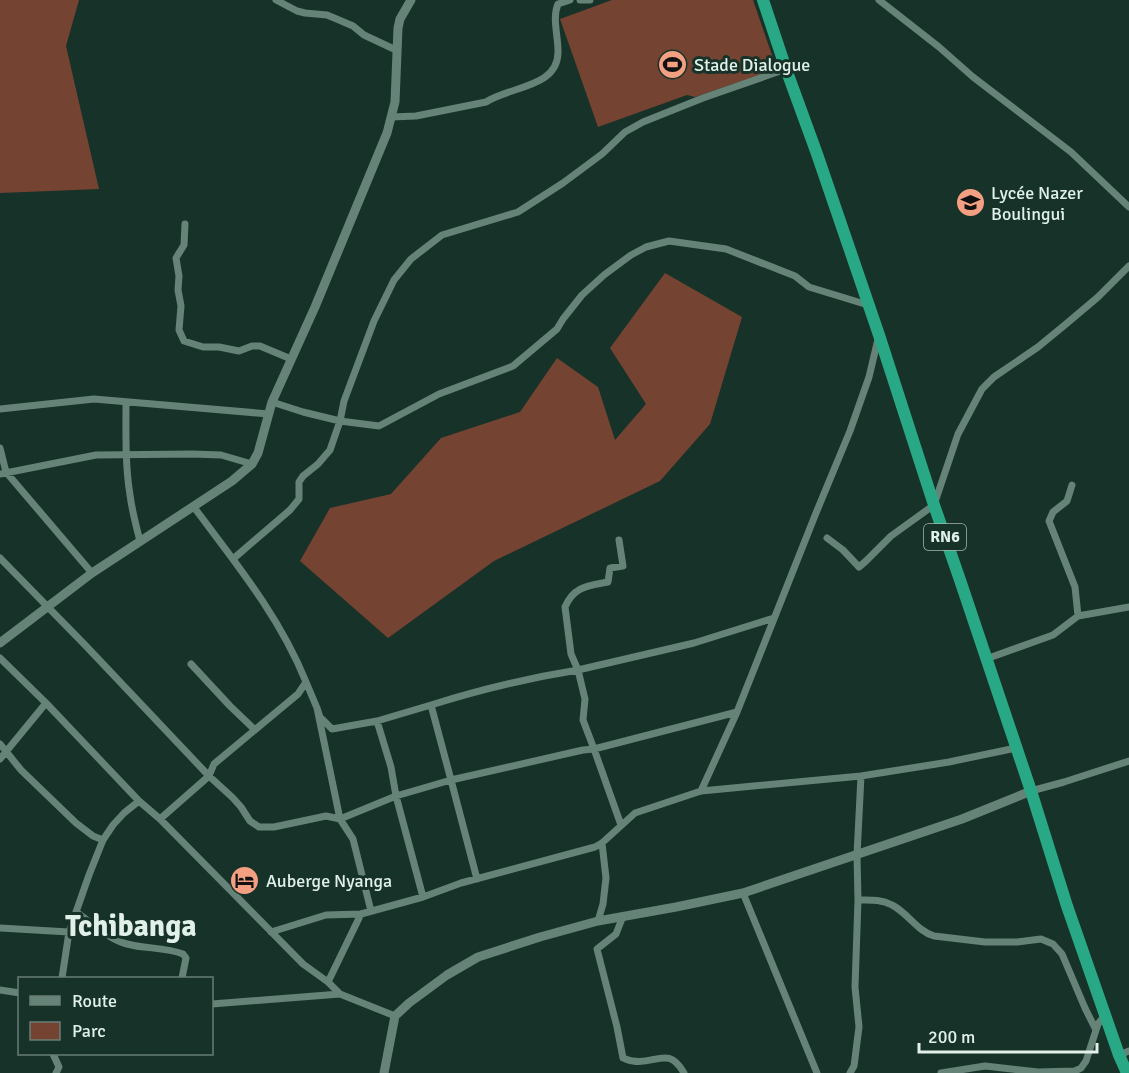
<svg xmlns="http://www.w3.org/2000/svg" width="1129" height="1073" viewBox="0 0 1129 1073" font-family="Signika,sans-serif">
  <style>
    .green { fill: #754332 }
    .lines { fill: none; stroke-linecap: round; stroke-linejoin: round }
    .street { stroke: #658377; stroke-width: 7 }
    .secondary { stroke: #658377; stroke-width: 9 }
    .highway { stroke: #28a884; stroke-width: 12 }
    .labels { text-anchor: middle; dominant-baseline: central; stroke-width: 6; stroke-linejoin: round; paint-order: stroke }
    .shield { fill: #173229; stroke: #a4b8b0; stroke-width: 1.5 }
    .shield-label { font-size: 16px; font-weight: bold; fill: #e1f1ea }
    .poi-label { font-size: 18px; fill: #e1f1ea; stroke: #173229; text-anchor: start }
    .town-label { font-size: 30px; font-weight: bold; fill: #e1f1ea; stroke: #173229 }
  </style>
  <rect width="100%" height="100%" fill="#173229"/>
  <!-- green -->
  <path class="green" d="M0,0H79L66,46L99,189L0,193Z
    M612,0H753L773,58L765,73L695,97L687,95L598,127L560,19Z
    M665,273L742,317L710,424L660,481L494,561L388,638L300,561L330,508L391,494L441,438L520,412L557,358L598,387L615,440L646,404L610,348Z"/>
  <g class="lines">
    <!-- street -->
    <path class="street" d="M276,0L297,11L305,13L327,15L339,20L353,26L364,35L396,50
      M580,0H590
      M879,0L939,47L973,77L1071,152L1129,207
      M391,117L416,116L486,102C510,86 559,88 558,51C558,35 552,18 558,4L570,0
      M185,224L184,245L176,258L179,276L178,290L181,306L179,330L184,341L203,347H219L239,351L252,346H260L291,359
      M126,402C126,433 125,464 130,495C132,510 136,526 140,541
      M272,402L303,412L340,421L344,401L374,321L394,280L411,259L442,235L518,212L563,183L602,154L625,132L643,122L703,98L786,69
      M0,409L94,399L269,414
      M0,448L6,472L92,573
      M0,474L96,455L192,454L221,455L252,464
      M1072,485L1067,501L1053,512L1049,521L1075,587L1078,616
      M827,538L843,550L859,567L866,561L891,536L934,505L958,434L982,389L994,377L1038,347L1066,324L1098,297L1129,266
      M619,540L623,566L610,568L608,582C588,586 574,586 565,607L571,654L578,670L694,643L774,618
      M0,558L86,646L209,776L233,798L241,807L250,821L259,827H274L326,816L340,819L353,839L371,911
      M233,559L290,510L299,499V482L303,476L318,464L330,450L340,421L379,426L439,394L513,366L557,329L563,319L582,295L604,275L631,255L646,247L669,241L726,249L795,276L809,287L868,305
      M0,658L46,703L139,801L160,819L303,964L328,982L340,994L395,1016
      M986,659L1053,635L1078,616L1129,607
      M191,664L230,706L255,730
      M306,682L317,708L340,819L396,796L391,767L377,721
      M431,705C479,690 528,678 578,670L585,699L583,720L594,749L737,712
      M317,708L320,717L332,729L377,721L431,705L451,780L396,796L423,897
      M0,744L21,770L76,823L93,836L103,840
      M0,759L46,703
      M701,791L737,712L816,513L850,431L869,377L878,339
      M1031,791L1064,782L1129,761
      M160,819L209,776L214,764L298,694L306,682C280,617 235,562 193,506
      M477,879L451,780L583,750L594,749L621,825
      M743,893L817,1073
      M858,900C870,900 881,899 892,905C908,913 917,931 934,936L985,942H1017L1041,939L1053,944L1062,954L1085,1008L1096,1030
      M76,912C92,923 108,939 127,944C145,949 165,947 183,954L186,958L182,978
      M623,916L616,934L597,949L617,1027L623,1058C626,1059 629,1061 633,1061C656,1065 668,1045 684,1073
      M598,921L603,904L606,878L602,843
      M0,928L69,932
      M271,932L326,915L361,914L423,897L461,883L595,847L602,843L635,813L701,791L861,776L949,762L1016,748
      M62,978L69,932L89,875L103,840L113,825L124,813L139,801
      M328,982L361,914
      M0,990L20,993
      M212,1004L340,994
      M53,1054L59,1067L56,1073
      M1119,1055L1129,1051
      M850,1073L854,1066L859,1027L855,987L858,900L857,855L861,776
      M941,1073L985,1066L1038,1072L1075,1071L1081,1068L1086,1061L1098,1024L1105,1015"/>
    <!-- secondary -->
    <path class="secondary" d="M0,643L92,573L232,481L252,464L258,453L272,402L315,307L387,133L395,102L398,28L400,19L411,0
      M384,1073L395,1016L409,1003L447,975L478,957L540,937L598,921L676,907L743,893L962,819L1031,791"/>
    <!-- highway -->
    <path class="highway" d="M763,0L786,69L817,154L879,335L934,505L960,580L1031,791L1067,906L1119,1055L1127,1073"/>
  </g>
  <!-- icons -->
  <defs>
    <symbol id="stadium-disc" viewBox="-11 -11 22 22"><circle r="9.5" fill="#f39f82" stroke="#173229"/><path d="M0-5a6.5 5 0 1 0 0 10a6.5 5 0 1 0 0-10ZM-3.5-1.8h7v3.6h-7Z" fill="#111"/></symbol>
    <symbol id="school-disc" viewBox="-11 -11 22 22"><circle r="9.5" fill="#f39f82" stroke="#173229"/><path d="M0-5L7-2L0 1L-7-2ZM-4 1L0 2.5L4 1V4Q0 6-4 4Z" fill="#111"/></symbol>
    <symbol id="hotel-disc" viewBox="-11 -11 22 22"><circle r="9.5" fill="#f39f82" stroke="#173229"/><path d="M-6-4.5h1.5V1H6V5H4.5V3h-9V5H-6ZM-4 0a1.8 1.8 0 1 1 3.6 0ZM.5 0V-2.5h3Q6-2.5 6 0Z" fill="#111"/></symbol>
  </defs>
  <g fill-rule="evenodd">
    <use href="#stadium-disc" x="656" y="48" width="33" height="33"/>
    <use href="#school-disc" x="954" y="186" width="33" height="33"/>
    <use href="#hotel-disc" x="228" y="864" width="33" height="33"/>
  </g>
  <g class="labels">
    <!-- shield labels -->
    <rect class="shield" x="924" y="524" width="42" height="26" rx="4.5"/>
    <g class="shield-label">
      <text x="945" y="537">RN6</text>
    </g>
    <!-- poi labels -->
    <g class="poi-label">
      <text x="694" y="65">Stade Dialogue</text>
      <text x="991" y="193">Lycée Nazer<tspan x="991" dy="21">Boulingui</tspan></text>
      <text x="266" y="881">Auberge Nyanga</text>
    </g>
    <!-- town labels -->
    <g class="town-label">
      <text x="131" y="926">Tchibanga</text>
    </g>
  </g>
  <!-- legend -->
  <rect x="18" y="977" width="195" height="78" fill="#173229" stroke="#687e76" stroke-width="1.5"/>
  <rect x="30" y="996" width="30" height="9" fill="#658377" stroke="#687e76" stroke-width="1.5"/>
  <text x="72" y="1007" font-size="18" fill="#e1f1ea">Route</text>
  <rect x="30" y="1022" width="30" height="18" fill="#754332" stroke="#687e76" stroke-width="1.5"/>
  <text x="72" y="1037" font-size="18" fill="#e1f1ea">Parc</text>
  <!-- scale -->
  <path d="M919 1043v9h178v-9" fill="none" stroke="#e1f1ea" stroke-width="3"/>
  <text x="928" y="1043" font-size="18" fill="#e1f1ea" stroke="#173229" stroke-width="4.5" paint-order="stroke">200 m</text>
</svg>
